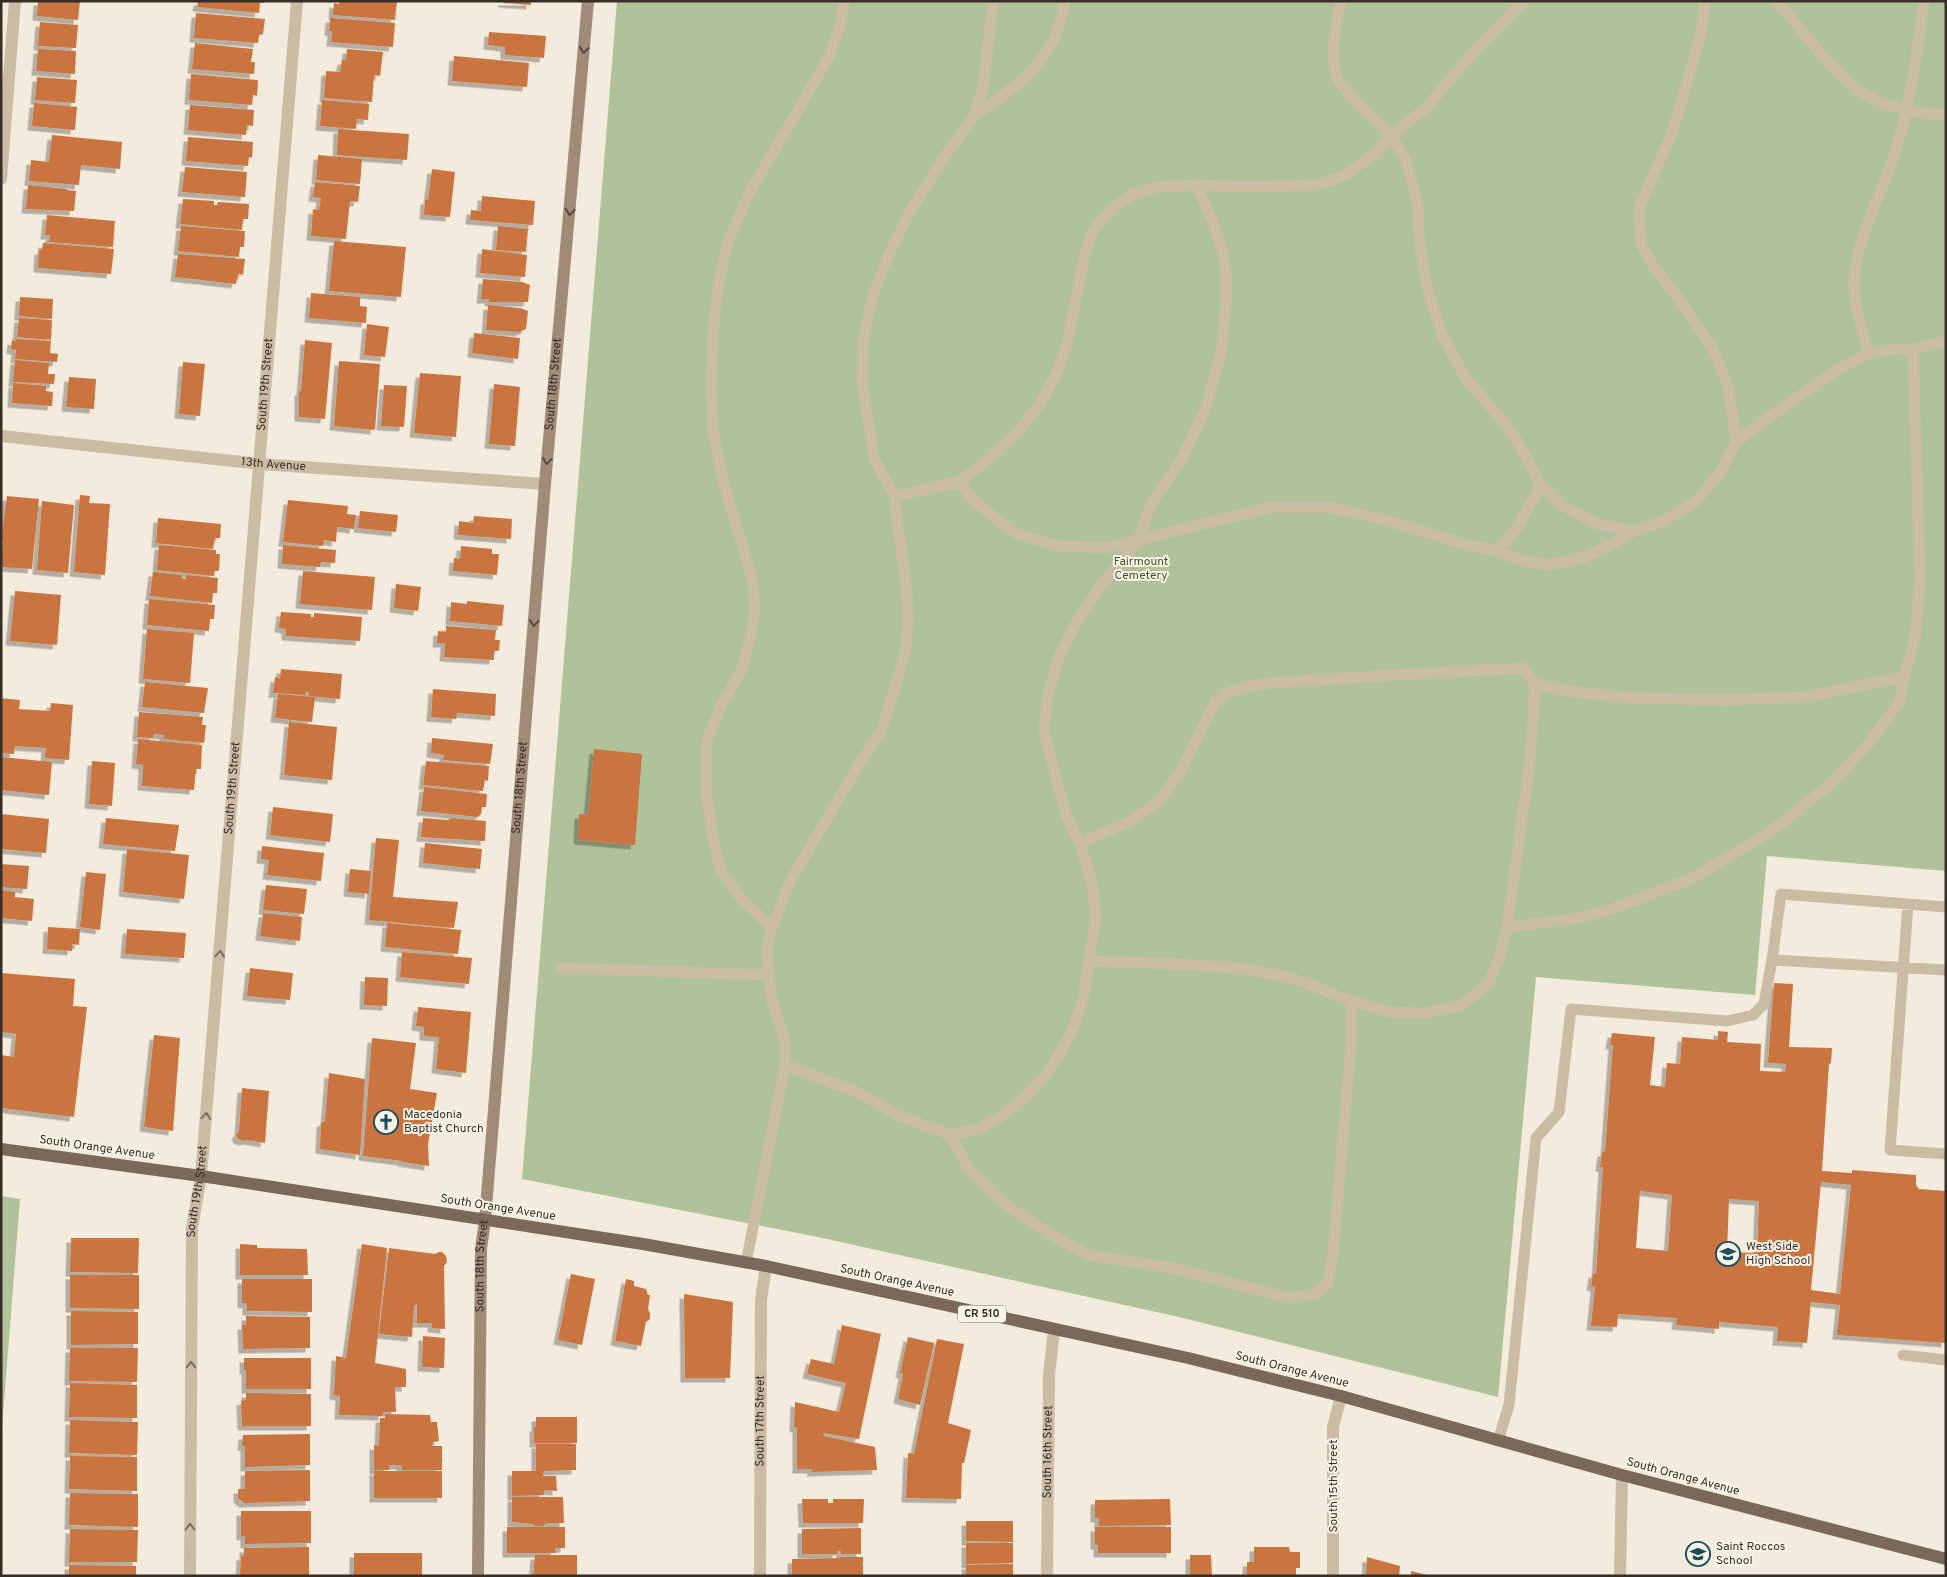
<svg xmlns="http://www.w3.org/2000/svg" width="1947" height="1577" viewBox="0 0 1947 1577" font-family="Overpass,sans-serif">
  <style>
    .green { fill: #b0c29a }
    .building { fill: #ca7441; fill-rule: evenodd; filter: url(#shadow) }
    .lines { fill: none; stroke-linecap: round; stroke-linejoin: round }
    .lane { stroke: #cbbca6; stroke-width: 11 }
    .street { stroke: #cbbca6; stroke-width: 12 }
    .secondary { stroke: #9f8b78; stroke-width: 12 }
    .primary { stroke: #7a6858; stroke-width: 12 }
    .oneway { stroke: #564a3f }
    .oneway2 { stroke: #7a6e60 }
    .labels { text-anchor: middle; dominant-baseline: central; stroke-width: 4; stroke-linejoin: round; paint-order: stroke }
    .shield { fill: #faf4e7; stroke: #726961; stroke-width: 1 }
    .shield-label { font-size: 11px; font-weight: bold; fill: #372e27 }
    .street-label { font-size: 12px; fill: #372e27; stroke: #faf4e7 }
    .park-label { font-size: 12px; fill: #40562a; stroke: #faf4e7 }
    .poi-label { font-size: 12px; fill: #372e27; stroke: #faf4e7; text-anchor: start }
  </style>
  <defs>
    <filter id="shadow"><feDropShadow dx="-4.5" dy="4.5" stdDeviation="0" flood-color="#0004"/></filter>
  </defs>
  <rect width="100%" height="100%" fill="#f3ebdb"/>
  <!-- green -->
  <path class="green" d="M617,1H1946V871L1767,856L1755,995L1536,977L1498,1397L1179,1317L818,1237L522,1179Z
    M1,1196L20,1199L1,1440Z"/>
  <!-- building -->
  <path class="building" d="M38,1H80L78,20L37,16Z
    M198,1H264V3H260L259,13L197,7Z
    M339,1H397L395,20L333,15L334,3L339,4Z
    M503,1H531V5L503,3Z
    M196,13L265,19L263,34L259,35L258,43L194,38Z
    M330,18L395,23L393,47L331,42L332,31H329Z
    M40,22L78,25L76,48L38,46Z
    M489,32L546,36L544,58L505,55V47L488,45Z
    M195,43L253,49L251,62H255L254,74L192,69Z
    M38,49L76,51L75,74L36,71Z
    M347,49L383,52L380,76L374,75L372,102L324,98L326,71L340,72L342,60H346Z
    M454,56L529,63L527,87L452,81Z
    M191,74L258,80L257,96L253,95L252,105L189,100Z
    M37,77L77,80L75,103L35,100Z
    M322,100L369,104L368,120L357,119L356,129L320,126Z
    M34,103L77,107L75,130L32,126Z
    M190,105L254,110L253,126L247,125L246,135L188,130Z
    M338,129L409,134L407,160L337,155Z
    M52,135L122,142L120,169L81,165L79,185L29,181L31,160L49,162Z
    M188,137L253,142L252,158L249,157L248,166L186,161Z
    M318,155L362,159L360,184L316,180Z
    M185,167L247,172L245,197L182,192Z
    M432,169L455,172L450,217L424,215L425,200H428Z
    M315,182L360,186L358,202L350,201L346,239L311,236L313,209L319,210L321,198L313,197Z
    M28,185L67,189V190L76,191L74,211L26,209Z
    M482,196L535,201L533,225L470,220L471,210L481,211Z
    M183,199L214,201V205H217L218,202L249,204L248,219H243L242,230L180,224Z
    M47,215L115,221L113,247L49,242L50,235H45Z
    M181,226L245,231L244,247H240L239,257L178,251Z
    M498,226L528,229L526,252L496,250Z
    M334,241L406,247L401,297L329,291Z
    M43,243L114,249L111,274L38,268L39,250H42Z
    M482,249L527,255L525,277L480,273Z
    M178,254L245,259L243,275L238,274L236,284L175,277Z
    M483,279L522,282L530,285L528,302H489V299H481Z
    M311,293L360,297V306L367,307L366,323L309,318Z
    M20,297L53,299L52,319L19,316Z
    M488,305L520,308L528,311L526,329L519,332L486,330Z
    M19,318L52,320L51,340L17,337Z
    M367,324L389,327L385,357L364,355Z
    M474,333L520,338L518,359L472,353Z
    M16,339L51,341L50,353L58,354L57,362L15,359L16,350L11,349L12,340L16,341Z
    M305,340L332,343L325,419L299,417V391H301Z
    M15,360L49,363L48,374H55L54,384L13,382Z
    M339,361L380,364L375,430L334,426Z
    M183,362L205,364L200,416L179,414Z
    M420,373L461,376L456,437L414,433Z
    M69,377L96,379L94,409L66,407Z
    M13,383L46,386V391L53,392L52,406L12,403Z
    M494,384L520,387L515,446L489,444Z
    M384,385L407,386L404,427L381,426Z
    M80,495L90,496L89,503L110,504L105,575L74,572Z
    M7,496L39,499L32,569L1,567L3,542L1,540Z
    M288,500L348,506L347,514L356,515L354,529L337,527L336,542L324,540L323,546L283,542Z
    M42,501L74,505L68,573L37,570Z
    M360,511L398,515L396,532L358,528Z
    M474,516L512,519L511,539L458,535L459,521L473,523Z
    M158,518L221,524L220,538H215L213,549L156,543Z
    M159,545L216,550V554H220L219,571H214V576L157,570Z
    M283,545L336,550L335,563L321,562L320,567L282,564Z
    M461,546L492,549V554H499L497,575L453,571L454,558L460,559Z
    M303,571L375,577L372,610L300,604Z
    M153,572L182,575V578L186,579V575L218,578L217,593H213L212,603L150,596Z
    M396,584L421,587L418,611L394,608Z
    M15,591L61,595L57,645L10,641Z
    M149,599L215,605L214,619H210L209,631L147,625Z
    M467,601L504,605L502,626L450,621L451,602L467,604Z
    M281,612L311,614V617H314V613L362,617L360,641L286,636V629L279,628Z
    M446,626L496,630L495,640H500L499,651H494V660L444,657L445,643H437L438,631L446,632Z
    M147,629L194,633L190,683L143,679Z
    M281,669L342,674L340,699L309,696V692H306L305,695L273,693L275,677L280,678Z
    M145,682L208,688L204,713L142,707Z
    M433,689L496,694L495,716L457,713L456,719L431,717Z
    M278,694L315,697L312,722L275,718Z
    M1,698L20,700L19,709L50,711L51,703L73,705L69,760L45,758L46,748L15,746L14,754L1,753Z
    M139,712L203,717L202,725H206L204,743L163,739L164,735L154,734L153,738L137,737Z
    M289,722L337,727L332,780L284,775Z
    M432,738L493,744L490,764L443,760L444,755L431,753Z
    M138,739L202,745L201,769H196L194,790L142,786L143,765L136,764Z
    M594,749L642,754L635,845L578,840L579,814L588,815Z
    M1,757L52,762L49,795L1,790Z
    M92,761L115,763L112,806L89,804Z
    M426,761L489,766L488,781L485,780L483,791L423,785Z
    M424,787L487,794L486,807H482L481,814L478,817L421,811Z
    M273,807L333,814L330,842L270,835Z
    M1,814L49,819L46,853L1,849Z
    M106,818L179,825L175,851L103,844Z
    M423,818L448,820L451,818L486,821L485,841L421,837Z
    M376,838L399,840L393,897L458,902L454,928L369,920Z
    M425,843L482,849L480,869L423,863Z
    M262,846L324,853L321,881L267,875L269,860L261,859Z
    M127,849L189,855L184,899L123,892Z
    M1,864L29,866L27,889L1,887Z
    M350,869L371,871L369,894L348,892Z
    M86,872L106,874L100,930L80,927Z
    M266,885L307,889L304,914L263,910Z
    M1,890L15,892V897L34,899L32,921L1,918Z
    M263,913L302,917L300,941L260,936Z
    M387,923L461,930L458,954L385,947Z
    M48,927L80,929L79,945L72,944V951L47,949Z
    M127,929L186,933L184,958L125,954Z
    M402,952L472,958L469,984L400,977Z
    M250,968L293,973L290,1000L247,996Z
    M1,973L75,979L73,1006L87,1007L74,1117L1,1108V1055L14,1057L16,1034L1,1032Z
    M365,977L388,978L387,1006L364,1005Z
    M1774,983L1793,984L1789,1047L1832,1048L1831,1063L1829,1064L1822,1171L1852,1173V1170L1916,1175V1185L1919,1189L1946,1191V1343L1837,1335L1840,1305L1811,1302L1807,1343L1777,1341L1778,1327L1719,1322V1329L1676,1325L1677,1318L1618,1314L1617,1327L1591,1326L1595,1287L1591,1286L1593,1273L1596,1274L1603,1167H1600L1602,1152H1605L1613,1045H1610L1612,1033L1655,1037L1650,1085L1665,1087L1667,1063L1680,1064L1682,1037L1718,1040V1031L1728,1032L1727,1042L1761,1044L1760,1071L1785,1072L1786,1064L1768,1063ZM1821,1182L1851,1185L1840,1294L1811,1290ZM1640,1191L1672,1195L1668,1251L1636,1248ZM1729,1199L1759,1201L1757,1253L1727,1252Z
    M418,1007L471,1012L466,1073L436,1069L439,1037L424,1036V1027L416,1026Z
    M154,1035L180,1038L173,1131L144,1127Z
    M372,1038L416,1043L410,1089L437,1093L428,1144L429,1166L402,1162V1161L363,1156Z
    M329,1073L365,1079L360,1155L320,1149L321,1123L325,1121Z
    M242,1088L269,1091L265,1143L247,1140L243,1141L238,1139L236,1135L239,1131Z
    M71,1238H139L138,1273L70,1272Z
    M240,1244L257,1245V1248L307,1249L308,1275H240Z
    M362,1244L387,1248L375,1363L406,1369V1387H395L396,1412H383V1416L339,1415L340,1396L334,1395L336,1356L346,1358Z
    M389,1248L435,1254L439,1252H442L446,1256L447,1262L444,1266L445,1329L432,1328V1323H417V1304L414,1306L412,1337L379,1334Z
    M571,1274L595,1279L582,1345L558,1340Z
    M70,1275H139V1309L70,1308Z
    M242,1279H312V1312L247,1311V1304L242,1303Z
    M626,1279L634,1281V1286L646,1289L648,1295H650L648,1309L650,1313V1319L646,1322L641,1346L615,1341Z
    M684,1294L733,1302L730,1378H685Z
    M71,1311L138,1312V1344L71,1345Z
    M246,1316L310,1317V1348L243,1349L242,1325H246Z
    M842,1325L881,1334L859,1439L823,1433L824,1436L875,1447L877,1470L812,1472V1469H797V1428L794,1427L795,1402L839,1412L846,1383L807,1374L811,1359L834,1364Z
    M423,1336L445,1338L444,1368L422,1367Z
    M908,1337L934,1343L920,1405L898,1399L903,1374L900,1373Z
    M937,1339L964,1344L948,1423L971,1430L964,1463H962L961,1499L906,1498L908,1453L914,1454Z
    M70,1348H138L137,1382L69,1381Z
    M244,1358H311V1389H246V1370H244Z
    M70,1383L137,1385V1418L69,1417Z
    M246,1393L311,1394V1426H242L241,1401L246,1400Z
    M385,1414L430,1415L431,1422H437L439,1441L433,1442L432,1446H442V1470H402L401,1465H389V1470H374V1445L379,1446L380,1418H385Z
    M536,1417H577V1443H534V1427H536Z
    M70,1420L138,1422L137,1455L69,1453Z
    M310,1434V1465L245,1467V1447L242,1446L243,1435Z
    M536,1444H576V1470L544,1471L543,1476H556L557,1491L544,1490V1495L512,1496V1471H536Z
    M70,1456L137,1457V1491L69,1489Z
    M310,1470V1501L244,1503L238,1498V1489H245V1471Z
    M374,1471H442V1498H374Z
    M70,1493L138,1494V1527L69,1525Z
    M512,1497H563L564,1523H547L543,1526H535L533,1524L512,1522Z
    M802,1499H828V1503H833V1499H864L863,1523H803Z
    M1170,1499L1171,1525L1099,1526V1518H1095V1500Z
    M241,1511H311V1543L245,1544V1536H241Z
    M966,1521H1013V1542L966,1541Z
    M507,1527H565V1548H555L556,1553H507Z
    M1095,1527H1171V1553H1098V1545H1095Z
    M861,1528V1554H841V1551H837V1554H802V1529Z
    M70,1529L138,1530L137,1562H69Z
    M966,1543H1013V1563L966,1564Z
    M309,1547V1576H240L241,1555L244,1556V1548Z
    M1254,1547H1289L1290,1552H1300V1568H1296V1576H1247V1562H1254Z
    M354,1553H422V1576H354Z
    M535,1555H577V1576H533Z
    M1190,1555H1211L1212,1576H1190Z
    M840,1557H863V1576H792V1559L840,1558Z
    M1367,1557L1400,1566L1399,1576H1366Z
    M1013,1564V1576H966V1565Z
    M69,1565L136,1566V1576H69Z
    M1411,1571L1427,1575V1576H1411Z"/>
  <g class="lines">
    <!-- lane -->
    <path class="lane" d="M1524,1L1474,51L1426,108L1391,135L1406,160L1418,205L1420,247L1427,287L1442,335L1466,379L1503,421L1519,444L1541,485
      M1705,1L1701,33L1689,76L1672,133L1639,208L1641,244L1653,266L1679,299L1715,352L1729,390L1736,442
      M1776,1C1806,32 1829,72 1867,96C1888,108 1922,114 1946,115
      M974,116C1005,95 1037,73 1054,39C1060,28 1062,13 1065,1
      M1869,353C1863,332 1853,304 1854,282C1857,235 1879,201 1893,159C1910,108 1917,54 1924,1
      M959,482L972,498L997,520L1018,534L1057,546L1106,548L1271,507H1328L1386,520L1467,545L1498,551L1524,561L1550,565L1585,557L1615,543L1634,531L1664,521L1696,501L1720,473L1736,442L1769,417L1839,369L1869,353L1894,349H1913L1946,341
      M894,496L959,482L986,461L1015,435L1041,403L1057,372L1067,344L1084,257L1093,231L1111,209L1133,194L1157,187L1196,185L1247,187L1318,185L1345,175L1377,152L1391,135C1377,122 1342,91 1336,75C1329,52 1337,24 1341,1
      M1498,551L1518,526L1541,485L1563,506L1598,524L1634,531
      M1080,843L1131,821L1158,802L1181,771L1216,700L1231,691L1261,684L1344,678L1523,668L1535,684L1575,692L1631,698L1724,700L1806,697L1904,677
      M1908,904L1890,1150L1946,1154
      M1507,927L1573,919L1606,911L1691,879L1769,833L1827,787L1870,742L1900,701L1904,677L1915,638L1920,581L1913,349
      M772,928L742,899L721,872L712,833L706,789L707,740L721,706L742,669L751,634L755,607L752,578L722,477L713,432L711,385L713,333L718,286L727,245L747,197L829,57L842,20L844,1
      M1772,960L1781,894L1946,907
      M1090,961L1196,965L1247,969L1296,979L1351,1001L1389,1012L1425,1013L1460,1006L1488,984L1500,956L1507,927L1530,761L1535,684
      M562,968L769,975
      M785,1065L855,1091L898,1115L950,1135L981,1128L1001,1116L1026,1097L1044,1077L1059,1055L1073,1028L1083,1000L1096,916L1092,884L1080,843L1066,815L1044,731L1047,699L1059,656L1075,625L1101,585L1138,541L1151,504L1180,462L1205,411L1221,353L1226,301V273L1223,252L1213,222L1196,185
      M950,1135L969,1169L1007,1206L1048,1233L1088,1255L1177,1269L1289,1298L1315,1294L1328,1283L1333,1253L1351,1045V1001
      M746,1263L785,1065V1041L772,1001L769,975L767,947L772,928L789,883L860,763L881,732L897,681L906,648L908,622L907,592L894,496L874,458L862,381L863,342L873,295L887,259L909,213L945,156L974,116L983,88L993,1
      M1903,1355L1946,1360
      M1498,1441L1509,1405L1536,1138L1559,1112L1571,1009L1727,1021L1753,1015L1764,1004L1772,960L1946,970"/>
    <!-- street -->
    <g class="street">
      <path d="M1,179L15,1"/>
      <path id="s1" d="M1,436L260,464L545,484"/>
      <path id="s2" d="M190,1576L192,1228L201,1176L297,1"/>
      <path id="s3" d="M760,1576L761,1300L766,1266"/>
      <path id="s4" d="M1047,1576L1049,1375L1054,1330"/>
      <path d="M1333,1576V1427L1341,1396"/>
      <path d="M1620,1576L1622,1475"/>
    </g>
    <!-- secondary -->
    <path class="secondary" id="s5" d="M478,1576L481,1249L485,1220L545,484L588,1"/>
    <!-- primary -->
    <path class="primary" d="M1,1149L201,1176L643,1244L766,1266L1188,1358L1341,1396L1622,1475L1946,1559"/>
  </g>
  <!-- one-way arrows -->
  <defs><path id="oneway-chevron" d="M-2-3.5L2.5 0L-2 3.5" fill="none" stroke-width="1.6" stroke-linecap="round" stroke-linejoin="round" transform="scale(1.25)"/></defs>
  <g class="oneway">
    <use href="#oneway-chevron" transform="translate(584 50) rotate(95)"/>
    <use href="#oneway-chevron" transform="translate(570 212) rotate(95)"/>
    <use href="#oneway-chevron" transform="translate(547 461) rotate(95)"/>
    <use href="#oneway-chevron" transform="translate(534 623) rotate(95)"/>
  </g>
  <g class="oneway2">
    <use href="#oneway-chevron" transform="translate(220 954) rotate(-85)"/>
    <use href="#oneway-chevron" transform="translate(206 1116) rotate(-85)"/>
    <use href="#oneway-chevron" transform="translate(191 1365) rotate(-90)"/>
    <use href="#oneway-chevron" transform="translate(190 1527) rotate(-90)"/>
  </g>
  <!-- icons -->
  <defs>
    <symbol id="church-ring" viewBox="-11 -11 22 22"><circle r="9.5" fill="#faf4e7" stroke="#1b4e5a" stroke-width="1.5"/><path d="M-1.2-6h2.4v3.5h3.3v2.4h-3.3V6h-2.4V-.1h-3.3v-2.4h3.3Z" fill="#1b4e5a"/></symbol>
    <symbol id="school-ring" viewBox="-11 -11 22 22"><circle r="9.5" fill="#faf4e7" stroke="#1b4e5a" stroke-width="1.5"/><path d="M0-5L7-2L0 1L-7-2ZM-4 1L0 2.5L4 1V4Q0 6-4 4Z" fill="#1b4e5a"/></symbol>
  </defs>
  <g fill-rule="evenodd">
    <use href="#church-ring" x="372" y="1108" width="28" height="28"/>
    <use href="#school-ring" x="1714" y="1240" width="28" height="28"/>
    <use href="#school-ring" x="1684" y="1540" width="28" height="28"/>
  </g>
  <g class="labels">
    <!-- shield labels -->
    <rect class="shield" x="958" y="1305.5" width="48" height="17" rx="4"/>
    <g class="shield-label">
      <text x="982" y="1314">CR 510</text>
    </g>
    <!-- street labels -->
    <g class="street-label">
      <text stroke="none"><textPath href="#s5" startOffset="1195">South 18th Street</textPath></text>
      <text stroke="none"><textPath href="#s2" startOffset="1195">South 19th Street</textPath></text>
      <text stroke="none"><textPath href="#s1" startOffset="274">13th Avenue</textPath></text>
      <text stroke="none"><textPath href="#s2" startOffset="790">South 19th Street</textPath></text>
      <text stroke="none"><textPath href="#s5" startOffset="790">South 18th Street</textPath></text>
      <text transform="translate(97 1148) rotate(8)">South Orange Avenue</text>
      <text stroke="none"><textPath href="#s2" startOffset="385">South 19th Street</textPath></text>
      <text transform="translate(498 1208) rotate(9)">South Orange Avenue</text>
      <text stroke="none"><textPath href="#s5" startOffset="310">South 18th Street</textPath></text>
      <text transform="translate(897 1281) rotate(12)">South Orange Avenue</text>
      <text transform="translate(1292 1370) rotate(14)">South Orange Avenue</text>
      <text stroke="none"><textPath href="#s3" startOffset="155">South 17th Street</textPath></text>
      <text stroke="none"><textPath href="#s4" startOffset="124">South 16th Street</textPath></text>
      <text transform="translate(1683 1477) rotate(15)">South Orange Avenue</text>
      <text transform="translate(1334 1486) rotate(-90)">South 15th Street</text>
    </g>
    <!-- park labels -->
    <g class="park-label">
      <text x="1141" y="562">Fairmount<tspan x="1141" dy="14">Cemetery</tspan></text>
    </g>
    <!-- poi labels -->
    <g class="poi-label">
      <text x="404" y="1115">Macedonia<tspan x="404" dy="14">Baptist Church</tspan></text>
      <text x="1746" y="1247">West Side<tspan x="1746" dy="14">High School</tspan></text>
      <text x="1716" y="1547">Saint Roccos<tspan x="1716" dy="14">School</tspan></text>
    </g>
  </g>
  <!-- border -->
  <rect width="1947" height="1577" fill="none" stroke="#372e27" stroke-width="5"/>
</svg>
